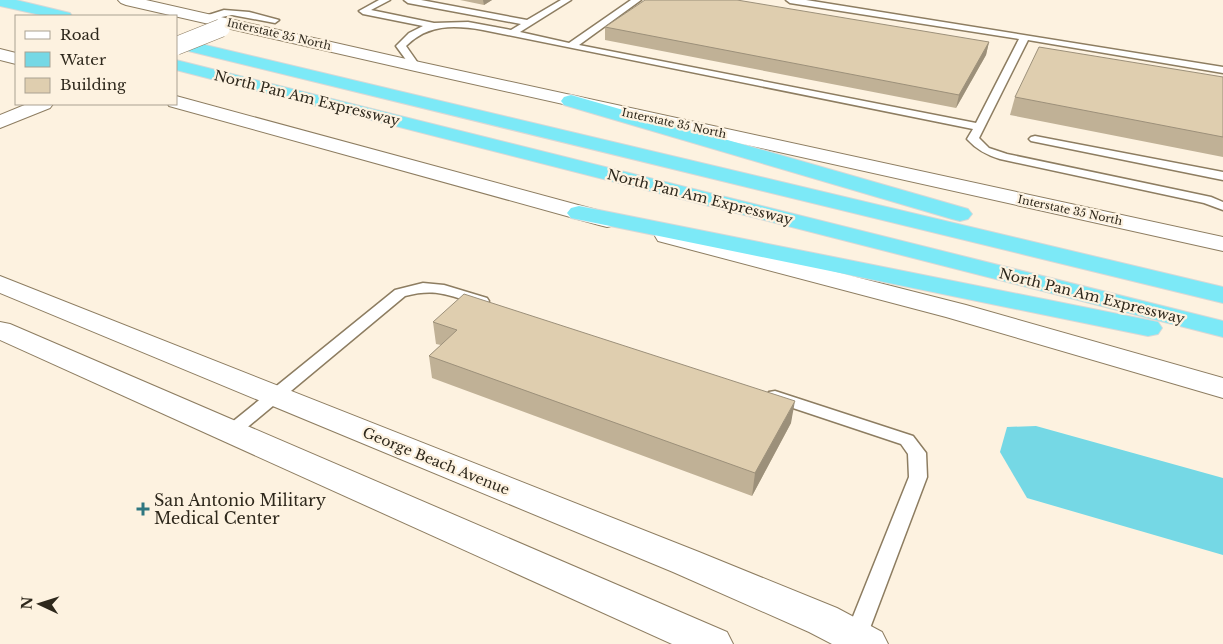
<svg xmlns="http://www.w3.org/2000/svg" width="1223" height="644" viewBox="0 0 1223 644" font-family="'Libre Baskerville',serif">
<style>
.water{fill:#75d8e5}
.lines{fill:none;stroke-linecap:round;stroke-linejoin:round}
.lane-casing{stroke:#8d7d61;stroke-width:3}
.secondary-casing{stroke:#8d7d61;stroke-width:2}
.highway-casing{stroke:#d9d8d6;stroke-width:2}
.lane{fill:#fff;fill-rule:evenodd}
.secondary{fill:#fff;fill-rule:evenodd}
.highway{fill:#7ce9f7;fill-rule:evenodd}
.secondary-bridge-casing{stroke:#8d7d61;stroke-width:19;stroke-linecap:butt}
.secondary-bridge{stroke:#fff;stroke-width:18}
.wall{fill:#c0b196}
.shaded-wall{fill:#9c907a}
.building{fill:#dfceaf;stroke:#9c907a}
.poi-dot{fill:#2f7780;stroke:#fdf2e0;stroke-width:2}
.labels{text-anchor:middle;dominant-baseline:central;stroke-width:4.5;stroke-linejoin:round;paint-order:stroke}
.far-street-label{font-size:11px;fill:#2e281c;stroke:#fdf2e0}
.street-label{font-size:14px;fill:#2e281c;stroke:#fdf2e0}
.near-poi-label{font-size:16px;fill:#2e281c;stroke:#fdf2e0;text-anchor:start}
</style>
<rect width="100%" height="100%" fill="#fdf2e0"/>
<path class="water" d="M1036 426 1223 478V555L1027 498 1000 452 1007 427Z"/>
<g class="lines">
<defs>
<g id="lane">
<path d="M379 0H390L371 10 434 23 468 22 511 30 521 24 408 3 404 0H421L527 20 561 0H571L520 32 569 43 631 0H641L579 45 976 123 1019 39 790 3 786 0H806L1223 67V73L1028 40 979 138 989 148 1007 154 1211 197 1223 202V210L1204 203 1000 159C987 155 977 150 967 139L973 129 483 30C454 25 428 24 406 46L420 66 418 68H412L396 46 409 33 423 26 363 14 359 11Z"/>
<path d="M224 10 249 12 279 20 275 23 232 15 206 20 202 17Z"/>
<path d="M1035 136 1223 172V180L1031 141 1029 139 1031 137Z"/>
<path d="M423 283 444 285 487 298 489 301 487 304 482 305C450 297 439 287 405 296L238 435 232 437 226 435 223 431 226 427 395 290Z"/>
<path d="M775 391 913 436 926 453 927 477 864 644H842L909 477 908 454 901 444 769 400 767 396 769 392Z"/>
</g>
<g id="secondary">
<path d="M118 0H146L415 61 1223 237V251L415 71 126 5 121 3Z"/>
<path d="M0 49 16 53V64L0 60Z"/>
<path d="M176 96 615 215 619 220 615 225 607 227 599 225 169 106 168 104H176Z"/>
<path d="M27 104H53L50 108 0 128V115Z"/>
<path d="M667 229 966 305 1223 378V398L946 317 658 241 655 236 658 231Z"/>
<path d="M0 276 699 552 837 608 882 632 888 644H832L809 632 673 572 0 293Z"/>
<path d="M0 322 10 324 727 632 733 644H672L0 340Z"/>
</g>
<g id="highway">
<path d="M0 0H16L70 13 72 16H45L0 6Z"/>
<path d="M176 38 1223 287V303L176 48Z"/>
<path d="M176 60 1223 321V337L176 70Z"/>
<path d="M571 95 968 209 972 214 968 219 960 221 952 219 564 105 561 101 564 97Z"/>
<path d="M579 206 1148 320 1158 322 1162 328 1158 334 1148 336 571 218 567 213 571 208Z"/>
</g>
</defs>
<use href="#lane" class="lane-casing"/>
<use href="#secondary" class="secondary-casing"/>
<use href="#highway" class="highway-casing"/>
<use href="#lane" class="lane"/>
<use href="#secondary" class="secondary"/>
<use href="#highway" class="highway"/>
<defs>
<path id="secondary-bridge" d="M176 46 221 28"/>
</defs>
<use href="#secondary-bridge" class="secondary-bridge-casing"/>
<use href="#secondary-bridge" class="secondary-bridge"/>
</g>
<g class="wall">
<path d="M460 0H492L484 5Z"/>
<path d="M605 27 989 42 986 55 956 108 605 40Z"/>
<path d="M1223 77V157L1010 115 1015 97Z"/>
<path d="M433 322 791 423 752 496 432 378 429 356 441 345 436 344Z"/>
</g>
<g class="shaded-wall">
<path d="M483 0H492L484 5Z"/>
<path d="M989 42 986 55 956 108 959 95Z"/>
<path d="M795 401 791 423 752 496 755 473Z"/>
</g>
<g class="building">
<path d="M645 0H737L989 42 959 95 605 27Z"/>
<path d="M1039 47 1223 77V137L1015 97Z"/>
<path d="M464 294 795 401 755 473 429 356 457 330 433 322Z"/>
</g>
<path class="poi-dot" d="M140.5 501.5h5v5h5v5h-5v5h-5v-5h-5v-5h5z"/>
<g class="labels">
<g class="far-street-label">
<text transform="translate(279 34) rotate(13)">Interstate 35 North</text>
<text transform="translate(674 123) rotate(12)">Interstate 35 North</text>
<text transform="translate(1070 210) rotate(12)">Interstate 35 North</text>
</g>
<g class="street-label">
<text transform="translate(307 98) rotate(14)">North Pan Am Expressway</text>
<text transform="translate(700 197) rotate(14)">North Pan Am Expressway</text>
<text transform="translate(1092 296) rotate(14)">North Pan Am Expressway</text>
<text transform="translate(436 461) rotate(22)">George Beach Avenue</text>
</g>
<g class="near-poi-label">
<text x="154" y="500">San Antonio Military<tspan x="154" dy="18">Medical Center</tspan></text>
</g>
</g>
<rect x="15" y="15" width="162" height="90" fill="#fdf2e0" stroke="#aaa192"/>
<rect x="25" y="31" width="25" height="8" fill="#ffffff" stroke="#aaa192"/>
<text x="60" y="40" font-size="15" fill="#2e281c">Road</text>
<rect x="25" y="52" width="25" height="15" fill="#75d8e5" stroke="#aaa192"/>
<text x="60" y="65" font-size="15" fill="#2e281c">Water</text>
<rect x="25" y="78" width="25" height="15" fill="#dfceaf" stroke="#aaa192"/>
<text x="60" y="90" font-size="15" fill="#2e281c">Building</text>
<g transform="translate(40 604) rotate(274)" stroke="#fdf2e0" stroke-width="4" paint-order="stroke">
<path d="M0-4L9 19L0 12L-9 19Z" fill="#2e281c"/>
<text y="-8" font-size="14" font-weight="bold" text-anchor="middle" fill="#2e281c">N</text>
</g>
</svg>
